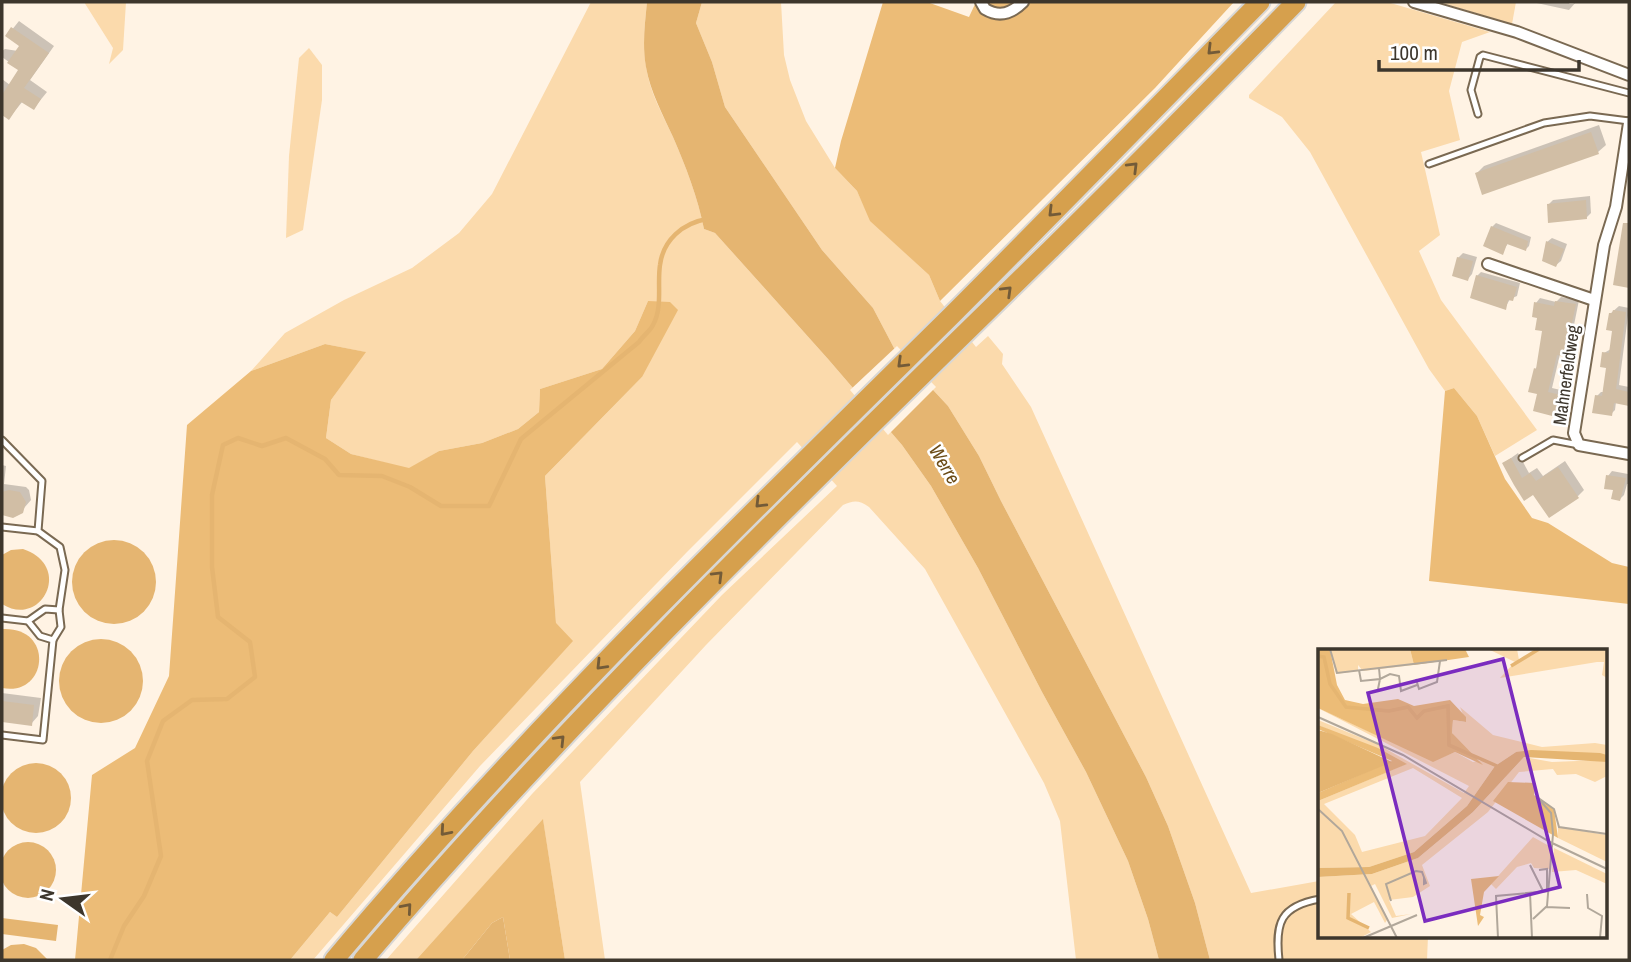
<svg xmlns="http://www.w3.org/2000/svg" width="1631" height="962" viewBox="0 0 1631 962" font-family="'Archivo Narrow',sans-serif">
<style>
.green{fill:#fbdaac}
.forest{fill:#ecbc77}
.water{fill:#e5b571}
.pier{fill:#fff3e4}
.shadow{fill:#0003}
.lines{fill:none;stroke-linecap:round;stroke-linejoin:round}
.stream{stroke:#e5b571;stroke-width:4.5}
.building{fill:#d1bea5}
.service-casing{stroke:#7a6952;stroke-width:9}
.minor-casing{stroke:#7a6952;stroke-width:14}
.motorway-casing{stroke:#d8d7d5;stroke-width:23}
.service{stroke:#fff;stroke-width:5}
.minor{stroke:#fff;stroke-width:10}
.motorway{stroke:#d6a04d;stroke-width:19}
.oneway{stroke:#735b38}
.labels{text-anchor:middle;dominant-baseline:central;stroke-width:5;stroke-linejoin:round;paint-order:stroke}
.street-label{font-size:18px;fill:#3d362c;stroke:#fff}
.water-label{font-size:19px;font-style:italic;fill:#6c4c17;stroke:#fff}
.inset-river{fill:none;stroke:#e5b571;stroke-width:3.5}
.inset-road{fill:none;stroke:#b1a79a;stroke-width:2}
.view{fill:#7b2cbf;fill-opacity:0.15;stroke:#7b2cbf;stroke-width:3.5}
.inset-edge{fill:none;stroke:#3d362c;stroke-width:3.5}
</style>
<rect width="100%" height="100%" fill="#fff3e4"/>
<g class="green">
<path d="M84 2H126L123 50 109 64 113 48Z"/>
<path d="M591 2H647C645 23 642 45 646 66 649 91 663 115 673 137 686 167 698 198 704 229L715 233 733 253 828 359 902 445 931 486 978 568 1042 692 1086 772 1128 861 1148 919 1159 960H1076L1060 821 1044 783 925 569 869 507C859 500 854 500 843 505L706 645 580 782 605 960H565L543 820 416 960H386L532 794 722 595 837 486 797 442 687 552 480 766 313 960H290L330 912 337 917 473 751 572 641 556 624 545 476 642 377 648 301 635 331 602 369 540 389 539 412 518 429 482 443 439 451 409 469 351 454 326 438 331 400 365 352 325 344 251 371 285 333 344 300 412 268 459 233 492 194Z"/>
<path d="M702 2H781L784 55 790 80 806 121 835 168 857 191 871 221 929 275 940 301 976 347 988 336 1003 354 1002 364 1031 407 1251 893 1319 881 1320 936H1428L1427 960H1210L1195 903 1168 826 1146 777 1001 501 979 456 948 406 894 348 873 308 822 250 725 107 712 62 696 23Z"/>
<path d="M1336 2H1387L1490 32 1462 42 1449 91 1460 140 1421 152 1440 235 1419 251 1441 300 1537 430 1495 456 1477 416 1454 388 1445 391 1429 369 1310 152 1282 117 1249 98V95Z"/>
<path d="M1439 2H1516L1512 24Z"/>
<path d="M309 48 322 65V100L303 230 286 238 289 156 299 58Z"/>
</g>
<g class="forest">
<path d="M883 2H927L969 17 976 2H1234L1155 88 940 301 929 275 870 221 857 191 835 168 841 141Z"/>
<path d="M648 301 670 302 678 310 642 377 545 476 556 623 573 641 473 751 337 917 330 912 290 960H75L92 775 135 748 169 676 187 425 251 371 325 344 366 352 331 400 326 438 351 454 409 468 439 451 482 443 518 429 539 412 540 389 602 369 635 331Z"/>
<path d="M1454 388 1477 416 1505 479 1532 518 1548 523 1612 563 1629 567V604L1429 581 1445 391Z"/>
<path d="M543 819 565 960H510L503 917 492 923 462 960H416Z"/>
</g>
<g class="water">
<path d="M647 2H702L696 23 712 62 725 107 822 250 873 308 894 348 948 406 979 456 1001 501 1146 777 1168 826 1195 903 1210 960H1159L1148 919 1128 861 1086 772 1042 692 978 568 931 486 902 445 828 359 733 253 715 233 704 229C698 198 686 167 673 137 663 115 650 91 646 67 642 45 645 23 647 2Z"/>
<circle cx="114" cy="582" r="42"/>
<path d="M23 549C74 566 41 629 2 604V555L11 550Z"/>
<path d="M2 629C55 626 48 697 2 688Z"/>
<circle cx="101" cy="681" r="42"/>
<circle cx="36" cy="798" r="35"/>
<circle cx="28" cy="870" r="28"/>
<path d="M503 917 510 960H462L492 923Z"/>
<path d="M2 918 58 925 56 941 2 934Z"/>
<path d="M24 944 36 948 48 960H2V950L11 945Z"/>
</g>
<path class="pier" d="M897 346 936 387 888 435 850 390Z"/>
<g class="shadow">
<path d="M1532 2H1570L1569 4H1573L1576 2 1569 10Z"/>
<path d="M19 21 54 46 30 80 47 92 34 108 23 101 9 118 2 113V79L10 85 20 70 2 57V51L5 49 18 51 21 46 7 36Z"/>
<path d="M1599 125 1606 145 1598 152 1477 173 1484 166Z"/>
<path d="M1590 196 1591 213 1586 218 1549 204 1553 200Z"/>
<path d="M1496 223 1531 237 1529 246 1526 249 1509 242 1502 252 1492 227Z"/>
<path d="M1552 238 1567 244 1561 261 1556 265 1547 242Z"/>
<path d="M1463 253 1477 257 1472 274 1468 279 1458 258Z"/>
<path d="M1481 272 1520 283 1517 296 1510 299 1505 308 1477 276Z"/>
<path d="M1561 297 1579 300 1569 350 1565 355 1560 354 1552 388 1565 391 1560 410 1555 415 1539 393 1535 369 1538 366 1544 330 1536 303 1540 298 1556 302Z"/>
<path d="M1619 306 1629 308 1619 385 1629 387V404L1616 402 1615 410 1611 414 1597 396 1601 392H1604L1608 367 1604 353 1611 349 1614 329 1610 314Z"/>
<path d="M1518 453 1529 473 1537 468 1543 476 1565 461 1584 490 1578 496 1534 493 1504 463Z"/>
<path d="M2 465 6 466 4 484 26 487 29 490 31 500 18 515 8 516 2 512Z"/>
<path d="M1629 467V484H1627L1624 495 1620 499 1608 476 1612 471 1628 474Z"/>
<path d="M2 693 41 698 38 716 31 724 2 720Z"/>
</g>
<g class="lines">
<path class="stream" d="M110 960 124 926 144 896 161 856 147 761 163 721 192 700 227 699 255 677 250 642 218 617 212 567V495L223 445 238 438 262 446 286 438 325 459 339 475 382 476 410 487 441 506H489L521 439 639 342C643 336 650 331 653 325 663 307 657 284 660 265 663 240 683 223 707 219"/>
</g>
<g class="building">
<path d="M11 27 49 53 24 88 41 99 34 110 21 102 9 120 2 115V95L18 70 7 63 19 46 5 36Z"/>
<path d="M1591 132 1599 154 1482 195 1475 173Z"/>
<path d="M1586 200 1587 219 1548 223 1547 204Z"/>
<path d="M1623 223H1629V288L1613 285Z"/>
<path d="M1491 226 1528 241 1526 251 1507 244 1503 255 1483 246Z"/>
<path d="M1546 241 1564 249 1556 267 1542 261Z"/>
<path d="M1457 257 1473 261 1468 281 1452 276Z"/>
<path d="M1476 275 1517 287 1513 301 1508 300 1506 310 1470 298Z"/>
<path d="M1555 301 1576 304 1565 356 1557 355 1548 392 1561 395 1556 417 1533 411 1537 394 1528 392 1534 368 1536 369 1542 331 1535 330 1537 318 1532 317 1534 302 1554 306Z"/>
<path d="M1613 310 1626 312 1616 389 1629 392V406L1614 403 1612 416 1592 413 1595 395 1602 396 1606 368 1600 367 1602 352 1609 353 1612 331 1606 330 1609 313H1612Z"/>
<path d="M1511 458 1522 478 1530 473 1536 481 1558 467 1579 498 1549 518 1533 495 1524 501 1514 485 1502 463Z"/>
<path d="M1606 475 1626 478 1620 501 1611 499 1613 490 1604 489Z"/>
<path d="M9 490 20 492 26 502 23 513 13 518 2 515V492Z"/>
<path d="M2 701 34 705 32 726 2 722Z"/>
</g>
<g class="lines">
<defs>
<g id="service">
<path d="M1478 114 1471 90 1480 57 1483 55 1629 93"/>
<path d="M1429 164 1544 123 1590 116 1629 121"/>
<path d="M2 440 42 481 38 531 60 547 65 570 59 610 45 609 28 621 2 618"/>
<path d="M1522 458 1553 440 1579 445"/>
<path d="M2 527 38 531"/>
<path d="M53 640 61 627 59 610"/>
<path d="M2 735 43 740 53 640 40 636 28 621"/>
<path d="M1279 960C1275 923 1280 906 1320 899"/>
</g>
<g id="minor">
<path d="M981 2 985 9C1000 18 1012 13 1023 2"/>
<path d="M1414 2 1517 32 1629 75"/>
<path d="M1629 123 1616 207 1604 245 1574 433 1579 445 1629 454"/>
<path d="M1488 264 1594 300"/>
</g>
<g id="motorway">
<path d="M334 960C527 731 738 526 950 317 1054 213 1157 107 1260 2"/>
<path d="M363 960C577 709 814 481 1050 250 1133 168 1215 85 1296 2"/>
</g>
</defs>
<use href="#service" class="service-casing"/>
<use href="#minor" class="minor-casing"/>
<use href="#motorway" class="motorway-casing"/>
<use href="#service" class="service"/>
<use href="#minor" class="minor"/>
<use href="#motorway" class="motorway"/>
</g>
<defs><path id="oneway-chevron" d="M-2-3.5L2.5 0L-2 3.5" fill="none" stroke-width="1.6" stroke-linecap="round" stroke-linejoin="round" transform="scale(1.75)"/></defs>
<g class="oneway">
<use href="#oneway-chevron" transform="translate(1212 50) rotate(135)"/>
<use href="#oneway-chevron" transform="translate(1133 167) rotate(-45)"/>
<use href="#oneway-chevron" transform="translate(1053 212) rotate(135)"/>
<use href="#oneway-chevron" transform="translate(1007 291) rotate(-44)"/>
<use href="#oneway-chevron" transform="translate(902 363) rotate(136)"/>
<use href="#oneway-chevron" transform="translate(760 503) rotate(135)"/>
<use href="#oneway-chevron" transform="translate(718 576) rotate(-45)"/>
<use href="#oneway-chevron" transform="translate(601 665) rotate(134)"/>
<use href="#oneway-chevron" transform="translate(560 740) rotate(-46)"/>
<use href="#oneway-chevron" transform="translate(445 831) rotate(131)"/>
<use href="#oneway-chevron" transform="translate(407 908) rotate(-49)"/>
</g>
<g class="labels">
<g class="street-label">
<text transform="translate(1566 375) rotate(-82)">Mahnerfeldweg</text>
</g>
<g class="water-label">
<text transform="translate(945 464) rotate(59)">Werre</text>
</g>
</g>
<g transform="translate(1318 649)">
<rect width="289" height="289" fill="#fff3e4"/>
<path d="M12 0H92L96 16 45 22 40 16V22L18 25ZM170 0H199L201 11 220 0H289V29L284 26 286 13H279L182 29 197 13ZM142 58 175 86 224 98 277 94 289 96V106L198 103 177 117 149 157 96 203 51 218 0 219V152L88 115 0 76V71L61 96 146 144 151 137 0 59 115 112 137 103 155 113 165 111 143 98 134 84 135 71 148 73ZM95 119 144 149 107 187 44 203 37 186 6 155ZM206 108 234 113 284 111 289 113V127L277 133 258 125 239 126 235 120 201 123 170 163 104 216 112 237 95 248 71 251 78 267 93 265 74 269 57 235 53 237 69 271 67 274 56 253 33 265 53 283 42 289 0 288V228L54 225 100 209 155 163ZM240 178 289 186V213L240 189ZM215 188 233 198 232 220 216 219 213 214 199 218 178 240 173 235ZM236 199 289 225V235L258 221 234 223Z" fill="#fbdaac" fill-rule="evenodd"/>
<path d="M0 0H12L19 36 27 51 45 55 80 50 96 57 132 51 148 68V73L135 71 134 84 165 116 137 103 115 113 0 59ZM92 0H147L151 8 96 16ZM0 76 60 99 89 115 0 152V144L74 112 0 80ZM190 133 218 134 216 146 236 160 240 189 175 152ZM181 227 166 243 162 266 166 268 160 277 153 230Z" fill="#ecbc77"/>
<path d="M0 81 14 85 74 113 0 144ZM213 101 282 104 289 106V113L206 108 155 163 100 209 54 225 0 228V219L51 218 96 203 149 157 177 117 198 103Z" fill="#e5b571"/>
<path class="inset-river" d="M0 7 6 8 12 35 28 58 71 62 90 58 99 69 106 62 130 57 131 96 179 117M193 17 221 0M31 244 30 269 51 279"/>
<path class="inset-road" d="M12 0 19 24 129 11M41 21 43 32 62 30 61 19M98 30 101 40 119 33 122 12M60 40 62 30 72 25 81 27 83 42 99 36M0 68 85 106 232 193 289 220M219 148 236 160 241 178 289 185M0 160 24 182 79 289M212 216 225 242M221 221 229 220V242M212 244 214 289M269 245 270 259 284 267 282 289M73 252 68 235 98 222 104 223 107 231 108 234 106 235V228M228 258 252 259M215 270 229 257 235 185 233 164 219 148M45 289 99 266M180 289 178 247 231 242"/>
<path class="view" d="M185 10 242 238 107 272 50 44Z"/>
<rect width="289" height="289" class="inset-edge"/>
</g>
<rect width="1631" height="962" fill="none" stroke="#3d362c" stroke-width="7"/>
<g transform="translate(63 899) rotate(284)" stroke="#ffffff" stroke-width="5" paint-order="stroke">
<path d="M0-5L12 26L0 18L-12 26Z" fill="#3d362c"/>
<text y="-10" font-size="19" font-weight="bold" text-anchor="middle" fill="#3d362c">N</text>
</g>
<path d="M1379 60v10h200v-10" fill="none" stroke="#3d362c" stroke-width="3.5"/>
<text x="1390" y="60" font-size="21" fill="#3d362c" stroke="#ffffff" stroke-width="5" paint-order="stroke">100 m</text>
</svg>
